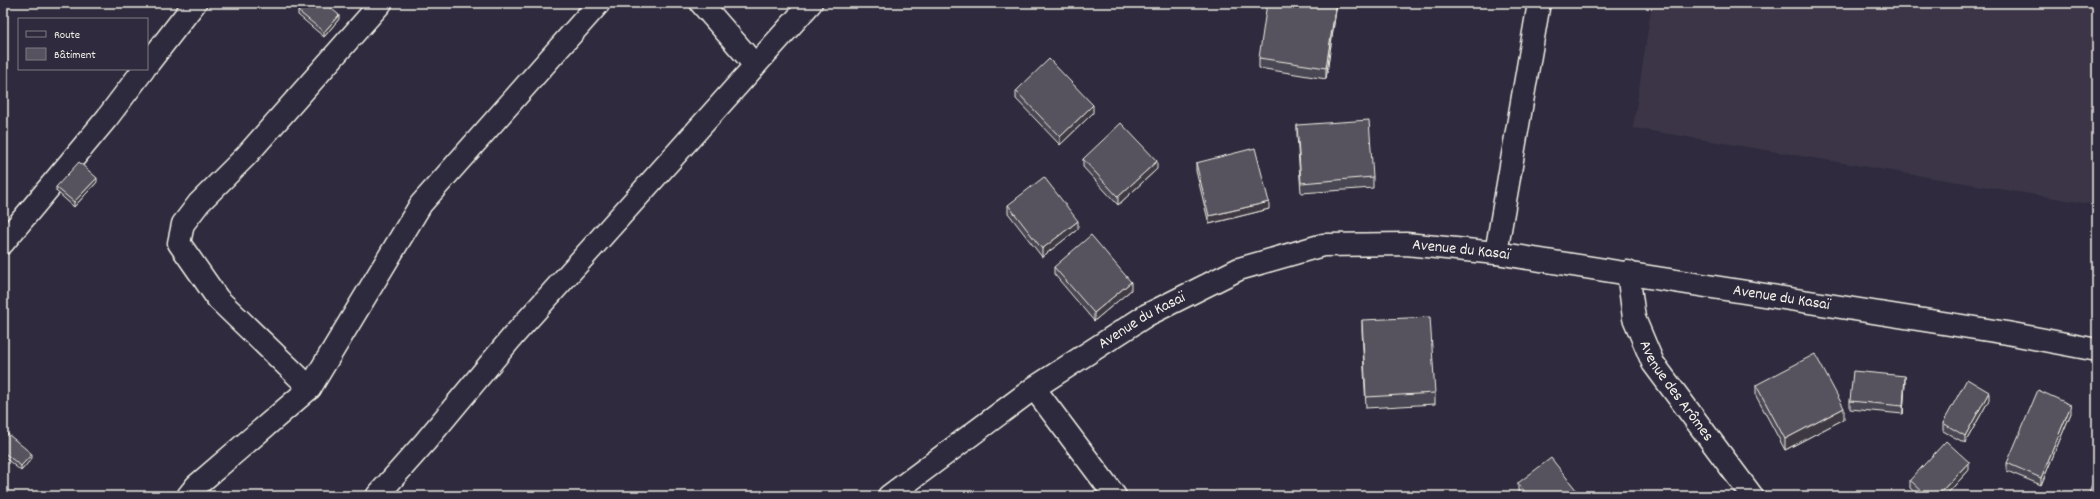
<svg xmlns="http://www.w3.org/2000/svg" width="2100" height="499" viewBox="0 0 2100 499" font-family="Dekko,sans-serif">
<style>
.built{fill:#3b3647}
.lines{fill:none;stroke-linecap:round;stroke-linejoin:round}
.minor-casing{stroke:#f4f1e8;stroke-width:25}
.minor{stroke:#2f2a3d;stroke-width:22}
.wall{fill:#4a4752;stroke:#f4f1e8}
.shaded-wall{fill:#3c3942;stroke:#f4f1e8}
.building{fill:#56525f;stroke:#f4f1e8}
.labels{text-anchor:middle;dominant-baseline:central;stroke-width:3;stroke-linejoin:round;paint-order:stroke}
.street-label{font-size:16px;fill:#f4f1e8;stroke:#2f2a3d}
</style>
<rect width="100%" height="100%" fill="#2f2a3d"/>
<filter id="ink" filterUnits="userSpaceOnUse"><feTurbulence type="fractalNoise" baseFrequency=".025" numOctaves="2"/><feDisplacementMap in="SourceGraphic" scale="8" xChannelSelector="R" yChannelSelector="G"/><feConvolveMatrix kernelMatrix="1 2 1 2 8 2 1 2 1" color-interpolation-filters="sRGB"/></filter>
<g filter="url(#ink)">
<path class="built" d="M1652 3H2097V205L1633 128Z"/>
<g class="lines">
<defs>
<g id="minor">
<path d="M701 3 754 64"/>
<path d="M147 65 195 3"/>
<path d="M3 243 107 118 144 69"/>
<path d="M1496 253 1539 3"/>
<path id="s1" d="M1628 272 1634 318 1653 363 1752 496"/>
<path d="M310 388 218 299 179 243 183 224 199 203 246 156 381 3"/>
<path d="M1034 388 1115 496"/>
<path d="M188 496 196 486 310 388 421 204 599 3"/>
<path d="M377 496 425 442 514 335 811 3"/>
<path id="s2" d="M889 496 1034 388 1147 315 1239 269 1323 245 1406 244 1496 253 2007 333 2097 350"/>
</g>
</defs>
<use href="#minor" class="minor-casing"/>
<use href="#minor" class="minor"/>
</g>
<g class="wall">
<path d="M1337 3 1326 79 1259 68V58Z"/>
<path d="M298 11 339 19 324 37 298 15Z"/>
<path d="M1016 91 1093 113 1060 145 1016 99Z"/>
<path d="M1297 125 1373 177V188L1301 193 1297 135Z"/>
<path d="M1083 159 1157 169 1118 205 1083 167Z"/>
<path d="M1196 163 1269 209 1209 224 1196 171Z"/>
<path d="M97 182 74 207 56 191V187Z"/>
<path d="M1008 205 1078 229 1042 257 1008 213Z"/>
<path d="M1054 267 1131 290 1094 321 1054 274Z"/>
<path d="M1362 320 1435 393V404L1366 408 1362 331Z"/>
<path d="M1905 383 1903 414 1850 409V401Z"/>
<path d="M1756 385 1844 419 1785 450 1756 396Z"/>
<path d="M1989 400 1965 443 1943 431V423Z"/>
<path d="M2071 413 2041 485 2007 471V463Z"/>
<path d="M3 430 32 458 21 471 3 456Z"/>
<path d="M1969 470 1945 496H1919L1910 488V480Z"/>
<path d="M1518 483 1581 496H1522L1518 491Z"/>
</g>
<g class="shaded-wall">
<path d="M1336 3H1337L1326 79V68Z"/>
<path d="M339 15V19L324 37V32Z"/>
<path d="M1093 105V113L1060 145V137Z"/>
<path d="M1157 161V169L1118 205V197Z"/>
<path d="M97 178V182L74 207V202Z"/>
<path d="M1269 202V209L1209 224V216Z"/>
<path d="M1078 221V229L1042 257V249Z"/>
<path d="M1131 282V290L1094 321V313Z"/>
<path d="M1905 376V383L1903 414V406Z"/>
<path d="M1989 392V400L1965 443V436Z"/>
<path d="M2071 405V413L2041 485V478Z"/>
<path d="M1844 408V419L1785 450V439Z"/>
<path d="M32 454V458L21 471V466Z"/>
<path d="M1969 462V470L1945 496H1937Z"/>
</g>
<g class="building">
<path d="M305 3H325L339 15 324 32 298 11Z"/>
<path d="M1267 3H1336L1326 68 1259 58Z"/>
<path d="M1049 59 1093 105 1060 137 1016 91Z"/>
<path d="M1369 120 1373 177 1301 183 1297 125Z"/>
<path d="M1121 123 1157 161 1118 197 1083 159Z"/>
<path d="M1255 148 1269 202 1209 216 1196 163Z"/>
<path d="M79 162 97 178 74 202 56 187Z"/>
<path d="M1044 177 1078 221 1042 249 1008 205Z"/>
<path d="M1091 235 1131 282 1094 313 1054 267Z"/>
<path d="M1430 317 1435 393 1366 397 1362 320Z"/>
<path d="M1815 354 1844 408 1785 439 1756 385Z"/>
<path d="M1853 371 1905 376 1903 406 1850 401Z"/>
<path d="M1967 379 1989 392 1965 436 1943 423Z"/>
<path d="M2038 390 2071 405 2041 478 2007 463Z"/>
<path d="M3 430 32 454 21 466 3 452Z"/>
<path d="M1946 441 1969 462 1937 496H1927L1910 480Z"/>
<path d="M1551 458 1581 496H1528L1518 483Z"/>
<path d="M2094 478 2097 479V496H2088Z"/>
</g>
</g>
<g class="labels">
<g class="street-label">
<text stroke="none"><textPath href="#s2" startOffset="644">Avenue du Kasaï</textPath></text>
<text stroke="none"><textPath href="#s2" startOffset="968">Avenue du Kasaï</textPath></text>
<text stroke="none"><textPath href="#s2" startOffset="308">Avenue du Kasaï</textPath></text>
<text stroke="none"><textPath href="#s1" startOffset="131">Avenue des Arômes</textPath></text>
</g>
</g>
<rect width="2100" height="499" fill="none" stroke="#2f2a3d" stroke-width="16"/>
<rect x="8" y="8" width="2084" height="483" fill="none" stroke="#f4f1e8" stroke-width="1.5" filter="url(#ink)"/>
<rect x="18" y="18" width="130" height="52" fill="#2f2a3d" stroke="#7e7a81"/>
<rect x="26" y="31" width="20" height="6" fill="#2f2a3d" stroke="#7e7a81"/>
<text x="54" y="38" font-size="12" fill="#f4f1e8">Route</text>
<rect x="26" y="48" width="20" height="12" fill="#56525f" stroke="#7e7a81"/>
<text x="54" y="58" font-size="12" fill="#f4f1e8">Bâtiment</text>
</svg>
